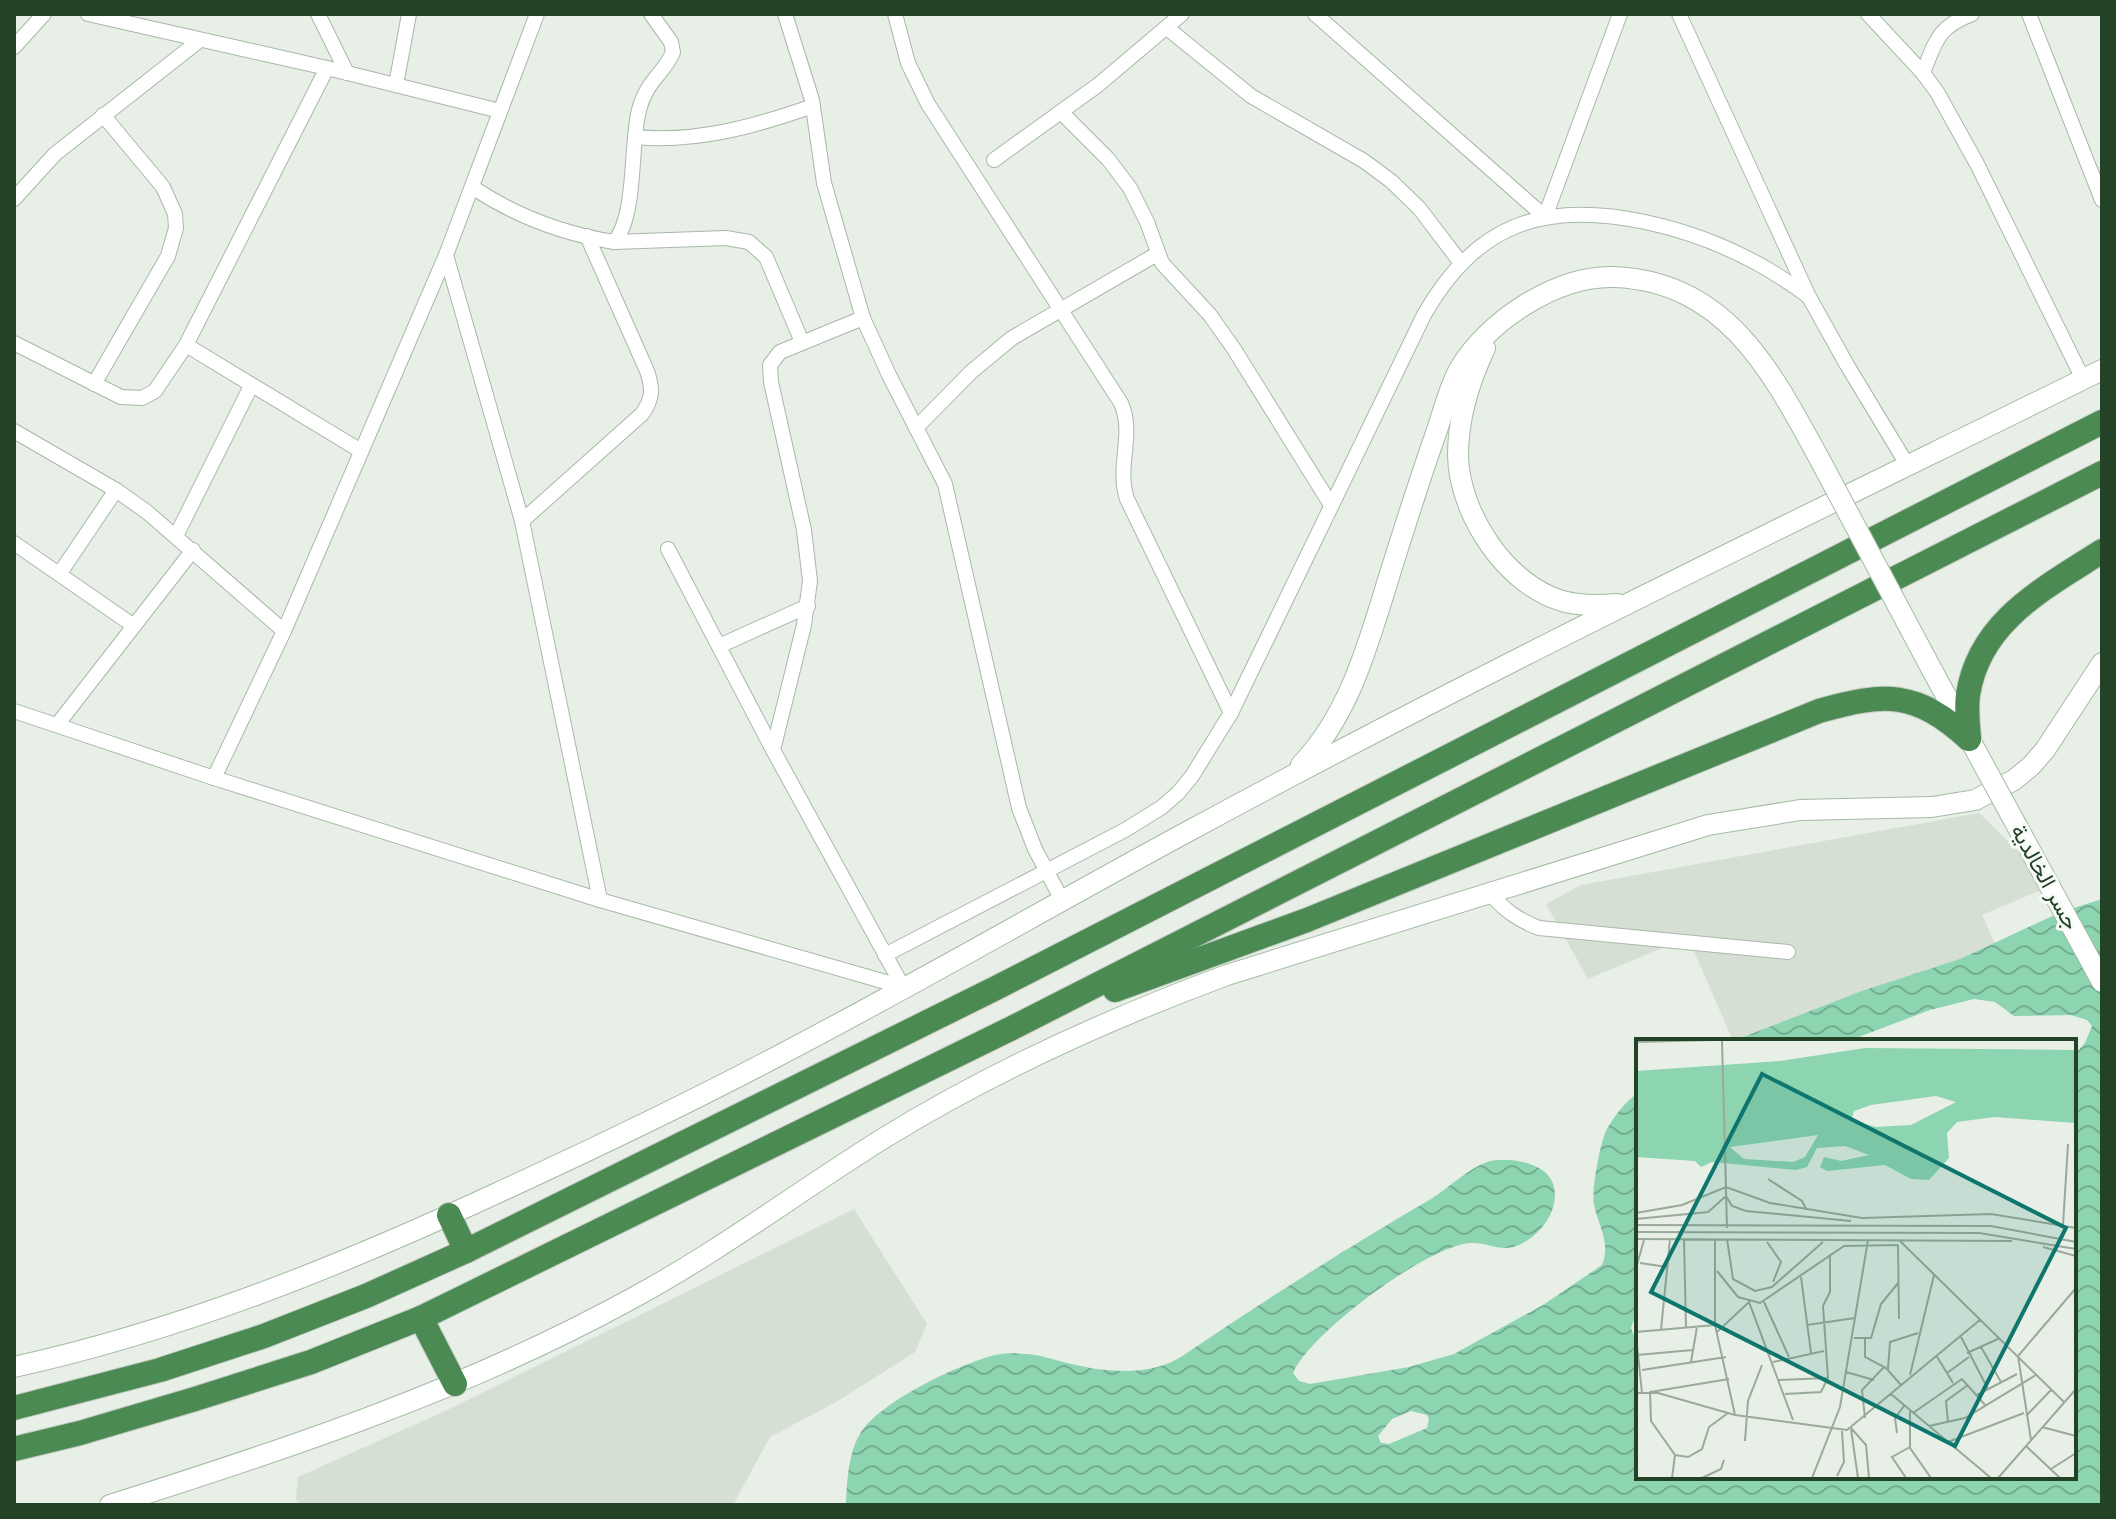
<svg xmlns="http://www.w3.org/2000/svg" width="2116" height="1519" viewBox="0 0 2116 1519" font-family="Arial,Vazirmatn,sans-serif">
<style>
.built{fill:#d5dfd4}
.water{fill:url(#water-waves);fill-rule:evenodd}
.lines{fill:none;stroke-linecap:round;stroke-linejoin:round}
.minor-casing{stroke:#a9b8a9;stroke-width:16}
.secondary-casing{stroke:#a4bba4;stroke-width:22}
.trunk-casing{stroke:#c2cac2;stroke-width:26}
.minor{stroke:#fff;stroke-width:14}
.secondary{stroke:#fff;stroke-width:20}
.trunk{stroke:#4c8a54;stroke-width:24}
.secondary-bridge-casing{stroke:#a4bba4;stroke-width:22;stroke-linecap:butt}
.secondary-bridge{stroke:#fff;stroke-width:20}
.labels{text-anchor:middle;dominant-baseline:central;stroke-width:6;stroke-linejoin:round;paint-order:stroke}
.street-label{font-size:22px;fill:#244226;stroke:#f7fbf7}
.inset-road{fill:none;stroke:#9a9;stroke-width:2}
.view{fill:#0f766e;fill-opacity:0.15;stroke:#0f766e;stroke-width:4}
.inset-edge{fill:none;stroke:#244226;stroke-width:4}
</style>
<defs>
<pattern id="water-waves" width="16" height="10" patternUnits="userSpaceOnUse" patternTransform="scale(2)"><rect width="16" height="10" fill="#8dd4b1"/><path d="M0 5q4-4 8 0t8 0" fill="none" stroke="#73ae90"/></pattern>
</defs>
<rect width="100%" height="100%" fill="#e7efe6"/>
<g class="built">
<path d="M1979 813 2053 885 1982 915 2001 957 1834 1041H1733L1688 937 1588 979 1546 904 1581 885Z"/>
<path d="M854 1209 927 1324 915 1352 836 1402 770 1437 733 1505H300L296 1499 298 1477 443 1412Z"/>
</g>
<path class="water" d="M2102 899V1505H846C847 1482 848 1454 860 1434 879 1402 959 1364 995 1355 1004 1353 1016 1353 1025 1354 1039 1354 1053 1360 1067 1363 1104 1372 1150 1378 1184 1355 1265 1300 1347 1248 1431 1199 1449 1188 1467 1169 1487 1162 1507 1156 1549 1162 1554 1187 1559 1212 1540 1235 1519 1245 1501 1253 1488 1242 1471 1243 1428 1245 1309 1334 1293 1373L1299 1381 1310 1384 1409 1367 1454 1354 1543 1305 1602 1265C1611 1243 1599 1227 1594 1205 1591 1191 1600 1144 1606 1131 1613 1117 1626 1101 1638 1093V1308L1631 1328 1634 1336 1638 1338V1477H2074V1055L2085 1043 2092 1026 2087 1020 2071 1015 2014 1016 1995 1002 1974 999 1930 1010 1848 1041H1733L1859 992 1960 959 2061 912ZM1411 1411 1427 1415 1429 1419 1427 1428 1389 1444 1381 1443 1378 1436 1392 1419Z"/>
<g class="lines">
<defs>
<g id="minor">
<path d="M88 14 327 68 500 111"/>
<path d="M318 14 347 73"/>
<path d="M785 14 812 100 824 183 863 318 889 375 945 484 1019 808 1035 849 1062 900"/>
<path d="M895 14 908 63 928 104 1121 403C1135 435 1116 465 1127 499L1231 713"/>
<path d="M1315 14 1545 217 1620 14"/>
<path d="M1679 14 1809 297 1847 365 1908 466"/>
<path d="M1868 14 1923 73 1937 92 1977 164 2083 379"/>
<path d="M2029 14 2102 200"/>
<path d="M1167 28 1251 96 1364 161 1391 181 1419 208 1461 263"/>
<path d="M14 47 44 14"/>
<path d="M1923 73C1936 40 1938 27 1972 14"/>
<path d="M396 85 409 14"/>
<path d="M1061 112 1108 159 1130 188 1147 222 1162 263 1210 315 1234 349 1331 505"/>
<path d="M635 137C697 143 756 126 813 106"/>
<path d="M994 160 1098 85 1182 14"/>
<path d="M472 187C514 215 564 234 614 242L726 238 749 242 766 257 802 342"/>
<path d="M14 199 55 154 200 40"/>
<path d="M614 242C637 216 630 145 639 110 646 81 664 74 673 52L671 42 651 14"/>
<path d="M446 255 522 521 600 900"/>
<path d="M14 343 121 397 142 398 155 391 186 345 327 68"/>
<path d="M186 345 361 451"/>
<path d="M94 384 168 256 176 228 175 214 163 187 103 115"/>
<path d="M916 428 971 372 1012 338 1157 254"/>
<path d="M14 431 116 490 147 512 284 631"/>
<path d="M522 521 642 414C653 399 653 388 647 371L587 236"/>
<path d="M176 536 251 386"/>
<path d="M14 543 134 626"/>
<path d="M668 549 773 750 903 987"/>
<path d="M60 573 116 490"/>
<path d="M719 646 808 606"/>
<path d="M14 711 214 778 600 900 903 987"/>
<path d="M57 725 193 550"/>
<path d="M773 750 804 625 810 581 804 530 771 382 770 365 780 352 863 318"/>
<path d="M214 778 284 631 446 255 537 14"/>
<path d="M1490 893C1504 910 1518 920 1539 928L1788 952"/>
<path d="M885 955 1125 830 1162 807 1178 793 1192 776 1231 713 1424 315C1476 223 1544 201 1645 222 1706 235 1759 259 1809 297"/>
</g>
<g id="secondary">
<path d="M1485 348C1470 380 1458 419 1458 455 1459 513 1505 584 1562 601 1581 606 1597 606 1617 604"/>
<path d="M1932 670 1988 773"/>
<path d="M1301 765C1349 715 1368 645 1388 580 1403 532 1418 484 1435 436 1443 414 1448 389 1460 368 1489 320 1557 275 1615 277 1727 282 1772 372 1820 460"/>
<path d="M14 1367C182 1330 340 1266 495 1194 591 1150 685 1105 778 1056 916 984 1050 906 1187 832 1487 669 1796 521 2102 370"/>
<path d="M110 1505C288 1449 467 1389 631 1299 720 1251 799 1191 884 1138 993 1071 1108 1019 1227 975L1708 825 1800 810 1932 807 1975 800 2014 780 2031 766 2045 750 2102 663"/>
</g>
<g id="trunk">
<path d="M1969 739C1968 725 1966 709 1968 695 1979 621 2045 588 2102 551"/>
<path d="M1115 990 1307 920 1819 711C1886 692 1916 691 1969 739"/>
<path d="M449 1215 466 1251"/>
<path d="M421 1318 455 1384"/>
<path d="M14 1408 160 1370 264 1336 366 1296 466 1251 996 988 2102 422"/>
<path d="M14 1449 80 1433 195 1399 311 1362 421 1318 1014 1027 2102 473"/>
</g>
</defs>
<use href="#minor" class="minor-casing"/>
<use href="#secondary" class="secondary-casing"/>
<use href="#trunk" class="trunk-casing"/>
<use href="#minor" class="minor"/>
<use href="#secondary" class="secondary"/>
<use href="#trunk" class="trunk"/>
<defs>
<g id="secondary-bridge">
<path d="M1820 460 1932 670"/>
<path d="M1988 773 2102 982"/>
</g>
</defs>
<use href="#secondary-bridge" class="secondary-bridge-casing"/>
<use href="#secondary-bridge" class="secondary-bridge"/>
</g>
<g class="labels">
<g class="street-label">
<text transform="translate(2045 877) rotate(61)">جسر الخالدية</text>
</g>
</g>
<g transform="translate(1636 1039)">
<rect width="440" height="440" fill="#e7efe6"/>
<path d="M229 9 440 11V84L358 78 321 83 311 94 313 119 293 141 275 140 249 126 191 132 184 128 188 118 205 122 233 116 209 107 181 109 171 128 160 131 76 123 65 128 59 122 0 118V32L144 22ZM300 57 320 63 275 86 240 88 215 81 218 72 235 66ZM182 96 169 118 157 123 108 120 94 108Z" fill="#8dd4b1" fill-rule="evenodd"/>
<path class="inset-road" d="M86 1 91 189M0 3 77 1M132 140 166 162 170 170M0 174 46 166 90 148 134 164 226 179 355 175 440 189M0 180 72 173 90 157 96 167 110 172 215 182M0 186 355 187 440 203M427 186 432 105M0 193 343 194 440 210M0 200 376 202M91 200 97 240 119 252 136 248 187 203M48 201 50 289M79 201V286L99 376M263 201 428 363M131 203 145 223 137 243M262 206 263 280M407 208 440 217M4 224 31 228M0 229 8 201M81 232 102 258 124 264 208 207 262 206M165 238 175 314M128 263 153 318M171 286 219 279M25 291 34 200M0 293 79 286M81 293 113 263 157 381M0 296 6 354M324 296 352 350M218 299H235L245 265 263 243M229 300V318L250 329 265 346M345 308 365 343M331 314 364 299M1 316 57 311M300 316 317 344M55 323 61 288M137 323 188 312M252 330 254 303 282 294M6 331 90 318M210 333 238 341M311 334 333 318M274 336 298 236M143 341 192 339M0 354H22L99 376 211 391 345 280M149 355 185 353 192 339 187 267 194 253V215M255 355 355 439M341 356 381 335M274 372V409L295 439M277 374 326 340 350 367M390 377 415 351M229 379 226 351 248 328M312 383 310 362 332 346M293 387 329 379 400 336M406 388 440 397M215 389 230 406 233 439M215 390 222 439M261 394 259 379 268 367M395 401 382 317 440 249M109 402 112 362 126 326M312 403 388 374M390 407 424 439M39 416 52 418 66 410 73 388 92 374M415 430 440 414M201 437 208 423 206 392M36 439 39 416 15 382 14 353 93 340M66 439 85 430 88 421M176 439 204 368 232 201M270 439 256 418 274 408M362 439 440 350"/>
<path class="view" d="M126 35 430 189 319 407 15 253Z"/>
<rect width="440" height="440" class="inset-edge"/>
</g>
<rect width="2116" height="1519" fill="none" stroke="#244226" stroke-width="32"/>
</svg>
